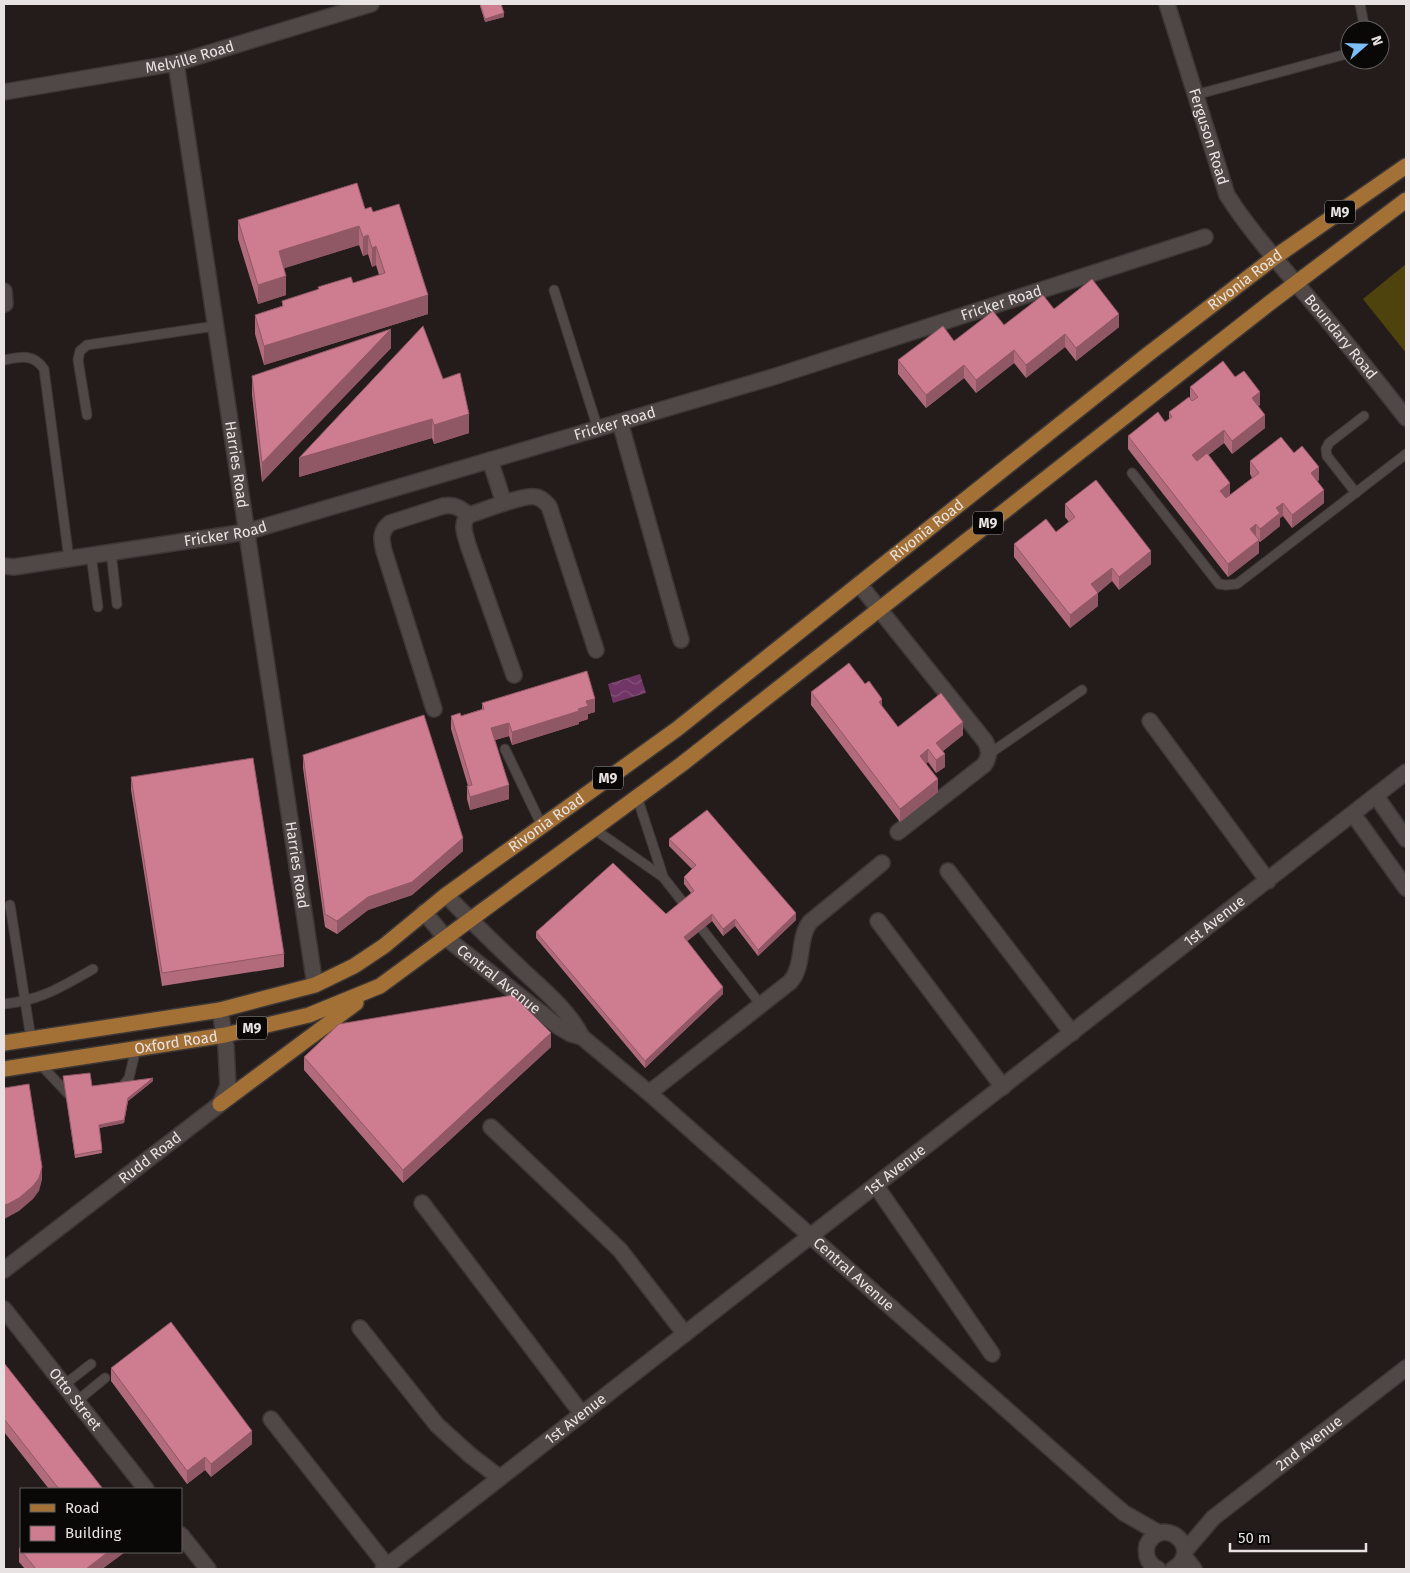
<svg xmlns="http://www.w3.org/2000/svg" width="1410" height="1573" viewBox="0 0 1410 1573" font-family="'Fira Sans',sans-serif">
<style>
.pitch{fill:#4f430d}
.water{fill:url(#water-waves)}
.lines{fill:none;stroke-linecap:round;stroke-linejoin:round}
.lane-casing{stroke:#3c3736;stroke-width:11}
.street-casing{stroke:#3c3736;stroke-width:18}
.primary-casing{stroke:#3c3736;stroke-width:18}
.lane{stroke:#504846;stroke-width:9}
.street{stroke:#504846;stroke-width:15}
.primary{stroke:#a37036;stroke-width:15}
.wall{fill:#b16b7b}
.shaded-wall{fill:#905764}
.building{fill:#ce7c8f;stroke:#905764}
.labels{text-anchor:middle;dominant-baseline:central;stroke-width:5;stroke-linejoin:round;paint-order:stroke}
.shield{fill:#0a0807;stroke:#a5a1a0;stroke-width:1}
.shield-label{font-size:14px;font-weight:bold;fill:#e8e3e2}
.street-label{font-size:15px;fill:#e8e3e2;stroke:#0a0807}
</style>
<defs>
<pattern id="water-waves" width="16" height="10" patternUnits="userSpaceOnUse" patternTransform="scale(1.25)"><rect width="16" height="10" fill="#713665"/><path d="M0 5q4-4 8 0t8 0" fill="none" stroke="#85537b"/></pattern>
</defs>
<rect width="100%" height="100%" fill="#231c1b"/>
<path class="pitch" d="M1406 264V353L1363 299Z"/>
<path class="water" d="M640 674 646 693 613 703 608 684Z"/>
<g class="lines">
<defs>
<g id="lane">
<path d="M1360 4 1365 30"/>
<path d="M1195 95 1350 53"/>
<path d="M554 290 598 429"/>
<path d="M4 360C20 357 33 353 44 369L69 559"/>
<path d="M87 415 78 360 80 351 87 345 215 326"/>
<path d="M1132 473 1219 584 1226 585 1237 584 1406 454"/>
<path d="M1356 493 1327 456 1326 449 1329 443 1364 416"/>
<path d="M111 552 117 604"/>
<path d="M91 555 98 607"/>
<path d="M505 749 542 826"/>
<path d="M989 754 1082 690"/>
<path d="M637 797 663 876"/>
<path d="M594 829 663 877 685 905"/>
<path d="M10 905 31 1039"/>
<path d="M702 929 761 1005"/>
<path d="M4 1004C42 1000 61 987 93 969"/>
<path d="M39 1063 73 1099"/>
<path d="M119 1091 129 1078 136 1048"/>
<path d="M64 1385 91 1364"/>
<path d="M77 1401 105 1378"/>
</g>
<g id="street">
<path id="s1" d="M1167 4 1227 195C1250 231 1279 263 1307 296 1341 336 1374 377 1406 418"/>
<path id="s2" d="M176 63 315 985"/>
<path id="s3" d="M4 92 176 63 371 4"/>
<path d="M4 291 5 304"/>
<path d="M620 422 681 640"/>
<path d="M490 460 504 503"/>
<path id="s4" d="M4 566 14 567 246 532 773 377 1205 237"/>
<path d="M859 584 985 741C990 750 990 757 984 765L898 832"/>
<path d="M514 675 468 545C465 534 460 523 469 515 483 511 523 494 536 497 542 498 545 502 549 506L596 650"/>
<path d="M434 709 384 551C381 539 380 531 390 523L443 506C455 504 460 508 469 515"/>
<path d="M1150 721 1268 881"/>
<path d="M1376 796 1406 839"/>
<path d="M1353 814 1406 888"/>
<path d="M948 871 1072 1033"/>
<path id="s5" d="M446 895C470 920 495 944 520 968 542 989 568 1009 582 1037L649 1093 1104 1496 1124 1513 1159 1533"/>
<path id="s6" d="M424 912 445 937 559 1027 571 1034 582 1037"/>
<path d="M878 921 1003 1087"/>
<path d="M649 1093 790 982C805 966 797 939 810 922L882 863"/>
<path d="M491 1127 620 1250 685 1334"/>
<path d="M876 1186 992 1354"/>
<path d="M422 1203 582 1414"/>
<path id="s7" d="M4 1270 220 1104 228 1086 226 1047 220 1010"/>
<path id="s8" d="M4 1309 146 1489"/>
<path d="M360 1328 437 1425 470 1455 500 1478"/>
<path d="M271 1419 387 1566"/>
<path d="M181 1535 208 1569"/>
<path id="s9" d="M1185 1551 1213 1518 1406 1368"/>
<path d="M1184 1556 1194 1569"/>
<path id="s10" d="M383 1569 1406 772"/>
<path d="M1158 1569C1148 1564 1145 1556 1147 1545 1164 1512 1205 1551 1173 1569"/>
</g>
<g id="primary">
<path id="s11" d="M4 1043 220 1010 315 985 354 966 384 946 446 895 677 729 1147 355 1275 257 1406 166"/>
<path id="s12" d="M4 1069 225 1035 309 1015 380 986 682 764 1271 302 1406 200"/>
<path d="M220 1104 356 1003"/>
</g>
</defs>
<use href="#lane" class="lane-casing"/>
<use href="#street" class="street-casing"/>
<use href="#primary" class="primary-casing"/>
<use href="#lane" class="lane"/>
<use href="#street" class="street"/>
<use href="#primary" class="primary"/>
</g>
<g class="wall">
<path d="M480 4 504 17 485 22 480 6Z"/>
<path d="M365 209 373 212 428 314 264 365 255 334V315L282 306V301L318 290V287L353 283 379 275 376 265 372 267 368 254 363 256 359 245 284 268 286 295 258 304 238 239V220Z"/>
<path d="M1004 325 1119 327 1076 361 1065 347 1026 378 1014 363 976 393 964 378 926 408 898 374V360L954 341Z"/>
<path d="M391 348 262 482 252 395V376Z"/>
<path d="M1235 377 1260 405 1258 406 1265 428 1232 454 1224 443 1208 455 1230 495 1252 478 1250 474V461L1294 453 1319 480 1317 481 1324 503 1292 528 1283 516 1280 518V526L1260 542 1259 541V553L1228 577 1128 449V436L1165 422 1169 420V412L1190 399V387Z"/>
<path d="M443 379 469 433 434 444 432 438 299 477Z"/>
<path d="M1065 504 1151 564 1119 590 1112 581 1098 593V606L1070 628 1014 557V544L1056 532 1069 522 1065 517Z"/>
<path d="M811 692 882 707 898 727 963 735 943 751 945 767 936 773 928 762 926 764 938 792 900 822 811 705Z"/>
<path d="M482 703 595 712 588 714V719L579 722V724L512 745 509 736 495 740 509 799 470 810 467 799V786H468L451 729V716H461L482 709Z"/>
<path d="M303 755 463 851 412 895 368 910 337 934 325 927 303 768Z"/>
<path d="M131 777 284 954V967L162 986 131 790Z"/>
<path d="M669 839 796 920 758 956 735 926 723 936 712 921 687 941 723 994 645 1068 536 938V932L666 914 691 893 684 884V877L692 869 669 846Z"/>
<path d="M551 1047 403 1183 304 1070V1057Z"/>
<path d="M63 1076 92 1086 153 1081 128 1101 124 1123 99 1128 102 1153 75 1158Z"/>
<path d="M4 1363 103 1489H49L4 1432Z"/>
<path d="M111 1368 252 1444 211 1477 205 1470 187 1484 111 1381Z"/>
<path d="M21 1547V1552H125L102 1569H25L19 1562V1548Z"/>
</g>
<g class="shaded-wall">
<path d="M504 13V17L485 22V19Z"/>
<path d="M359 226V245L279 270V251Z"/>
<path d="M368 235V254L363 256V237Z"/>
<path d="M376 246V265L372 267V248Z"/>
<path d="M286 276V295L258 304V285Z"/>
<path d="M428 295V314L264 365V346Z"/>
<path d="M1119 314V327L1076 361V348Z"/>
<path d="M391 329V348L262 482V463Z"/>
<path d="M1065 334V347L1026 378V365Z"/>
<path d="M1014 350V363L976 393V380Z"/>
<path d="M964 365V378L926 408V395Z"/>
<path d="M1260 392V405L1252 411V398Z"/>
<path d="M469 414V433L434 444V425Z"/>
<path d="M1265 415V428L1232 454V441Z"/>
<path d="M432 419V438L299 477V458Z"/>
<path d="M1224 430V443L1192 468V455Z"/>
<path d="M1319 467V480L1311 486V473Z"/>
<path d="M1230 483V496L1220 504V491Z"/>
<path d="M1324 490V503L1292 528V515Z"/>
<path d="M1283 503V516L1280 518V526L1260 542V529L1276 508Z"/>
<path d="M1256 524V537L1250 529Z"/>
<path d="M1259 540V553L1228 577V564Z"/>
<path d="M1151 551V564L1119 590V577Z"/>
<path d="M1112 568V581L1091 598V584Z"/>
<path d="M1098 593V606L1070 628V615Z"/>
<path d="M595 699V712L588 714V719L579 722V724L512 745V732L578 709 586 701Z"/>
<path d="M882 699V712L879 702Z"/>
<path d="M963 722V735L936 756V743Z"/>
<path d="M509 723V736L491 741V728Z"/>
<path d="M928 749V762L920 769V756Z"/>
<path d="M945 754V767L936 773V760Z"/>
<path d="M938 779V792L900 822V809Z"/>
<path d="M509 785V799L470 810V797Z"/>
<path d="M463 838V851L412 895 368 910 337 934V921L368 897Z"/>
<path d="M796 913V920L758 956V950Z"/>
<path d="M712 914V921L684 944V937Z"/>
<path d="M735 919V926L723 936V929Z"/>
<path d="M723 987V994L645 1068V1061Z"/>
<path d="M551 1033V1047L403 1183V1170Z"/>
<path d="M153 1078V1081L128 1101 124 1123 99 1128V1125L128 1098Z"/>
<path d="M42 1167V1180L39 1191 33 1199 19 1211 8 1217 4 1219V1205Z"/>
<path d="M252 1431V1444L211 1477V1464Z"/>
<path d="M205 1457V1470L187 1484V1471Z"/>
<path d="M108 1552H125L102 1569H86Z"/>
</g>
<g class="building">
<path d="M480 4H501L504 13 485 19Z"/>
<path d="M357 183 365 209 371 207 373 212 399 204 428 295 264 346 255 315 283 306 282 301 319 289 318 287 351 277 353 283 385 273 376 246 372 248 368 235 363 237 359 226 279 251 286 276 258 285 238 220Z"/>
<path d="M1092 279 1119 314 1076 348 1065 334 1026 365 1014 350 976 380 964 365 926 395 898 360 943 326 954 341 993 311 1004 325 1043 295 1054 309Z"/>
<path d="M423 326 443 379 460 373 469 414 434 425 432 419 299 458Z"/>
<path d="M391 329 262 463 252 376Z"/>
<path d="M1223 361 1235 377 1244 371 1260 392 1252 398 1265 415 1232 441 1224 430 1192 455 1197 461 1207 453 1230 483 1220 491 1226 498 1259 473 1250 461 1281 437 1294 453 1302 446 1319 467 1311 473 1324 490 1292 515 1283 503 1276 508 1280 513 1260 529 1256 524 1250 529 1259 540 1228 564 1128 436 1158 412 1165 422 1172 417 1169 412 1189 397 1192 401 1198 397 1190 387Z"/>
<path d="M1096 480 1151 551 1119 577 1112 568 1091 584 1098 593 1070 615 1014 544 1046 519 1056 532 1075 517 1065 504Z"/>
<path d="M849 663 865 684 869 681 882 699 879 702 898 727 941 693 963 722 936 743 945 754 936 760 928 749 920 756 938 779 900 809 811 692Z"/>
<path d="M587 671 595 699 586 701 588 706 578 709 579 711 512 732 509 723 491 728 509 785 470 797 467 786 472 785 451 716 460 713 461 716 484 709 482 703Z"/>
<path d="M424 715 463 838 412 882 368 897 337 921 325 914 303 755Z"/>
<path d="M253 758 284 954 162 973 131 777Z"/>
<path d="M707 810 796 913 758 950 735 919 723 929 712 914 684 937 723 987 645 1061 536 932 613 863 666 914 694 891 684 877 696 865 669 839Z"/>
<path d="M513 995 551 1033 403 1170 304 1057 339 1024Z"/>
<path d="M90 1073 92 1086 153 1078 128 1098 124 1120 99 1125 102 1150 75 1155 63 1076Z"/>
<path d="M29 1084 42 1167 39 1178 33 1186 19 1198 8 1204 4 1205V1088Z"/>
<path d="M171 1322 252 1431 211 1464 205 1457 187 1471 111 1368Z"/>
<path d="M4 1363 103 1489H59L4 1419Z"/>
<path d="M22 1552H108L86 1569H36Z"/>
</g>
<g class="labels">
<g class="shield">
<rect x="1325" y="200.5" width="30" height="23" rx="4"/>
<rect x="973" y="511.5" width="30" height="23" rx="4"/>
<rect x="593" y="766.5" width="30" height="23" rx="4"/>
<rect x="237" y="1016.5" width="30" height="23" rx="4"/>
</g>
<g class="shield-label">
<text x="1340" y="212">M9</text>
<text x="988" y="523">M9</text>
<text x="608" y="778">M9</text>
<text x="252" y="1028">M9</text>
</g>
<g class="street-label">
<text stroke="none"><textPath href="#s3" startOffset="189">Melville Road</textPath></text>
<text stroke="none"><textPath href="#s1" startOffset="139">Ferguson Road</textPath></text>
<text stroke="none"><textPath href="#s11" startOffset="1485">Rivonia Road</textPath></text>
<text stroke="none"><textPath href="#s4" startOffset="1034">Fricker Road</textPath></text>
<text stroke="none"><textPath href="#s1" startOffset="382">Boundary Road</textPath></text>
<text stroke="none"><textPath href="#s4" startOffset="629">Fricker Road</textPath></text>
<text stroke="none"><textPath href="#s2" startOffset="406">Harries Road</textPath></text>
<text stroke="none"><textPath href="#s11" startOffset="1080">Rivonia Road</textPath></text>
<text stroke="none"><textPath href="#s4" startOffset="224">Fricker Road</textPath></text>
<text stroke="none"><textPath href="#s11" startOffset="600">Rivonia Road</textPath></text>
<text stroke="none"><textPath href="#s2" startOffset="811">Harries Road</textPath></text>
<text stroke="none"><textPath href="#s10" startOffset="1054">1st Avenue</textPath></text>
<text stroke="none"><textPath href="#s6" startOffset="101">Central Avenue</textPath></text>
<text stroke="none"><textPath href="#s12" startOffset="174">Oxford Road</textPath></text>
<text stroke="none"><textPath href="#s7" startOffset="184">Rudd Road</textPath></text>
<text stroke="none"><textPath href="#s10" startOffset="649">1st Avenue</textPath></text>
<text stroke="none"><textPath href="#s5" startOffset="558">Central Avenue</textPath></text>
<text stroke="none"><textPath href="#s8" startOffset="115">Otto Street</textPath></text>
<text stroke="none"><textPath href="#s10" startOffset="244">1st Avenue</textPath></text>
<text stroke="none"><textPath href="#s9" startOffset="165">2nd Avenue</textPath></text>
</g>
</g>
<rect width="1410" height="1573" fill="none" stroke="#e8e3e2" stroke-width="10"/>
<rect x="20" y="1488" width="162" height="65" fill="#0a0807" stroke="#63605f"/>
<rect x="30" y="1504" width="25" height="8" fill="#a37036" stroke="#63605f"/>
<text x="65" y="1513" font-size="15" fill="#e8e3e2">Road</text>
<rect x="30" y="1526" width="25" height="15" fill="#ce7c8f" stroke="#63605f"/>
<text x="65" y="1538" font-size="15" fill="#e8e3e2">Building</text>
<g transform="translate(1365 45) rotate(70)"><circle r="24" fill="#0a0807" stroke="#63605f"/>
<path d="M0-4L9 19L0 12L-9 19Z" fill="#7bbef8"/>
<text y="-8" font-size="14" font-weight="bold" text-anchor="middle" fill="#e8e3e2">N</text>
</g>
<path d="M1230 1543v8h136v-8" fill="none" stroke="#e8e3e2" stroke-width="2.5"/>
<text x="1238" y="1543" font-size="15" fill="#e8e3e2" stroke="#0a0807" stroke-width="4" paint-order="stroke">50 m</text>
</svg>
